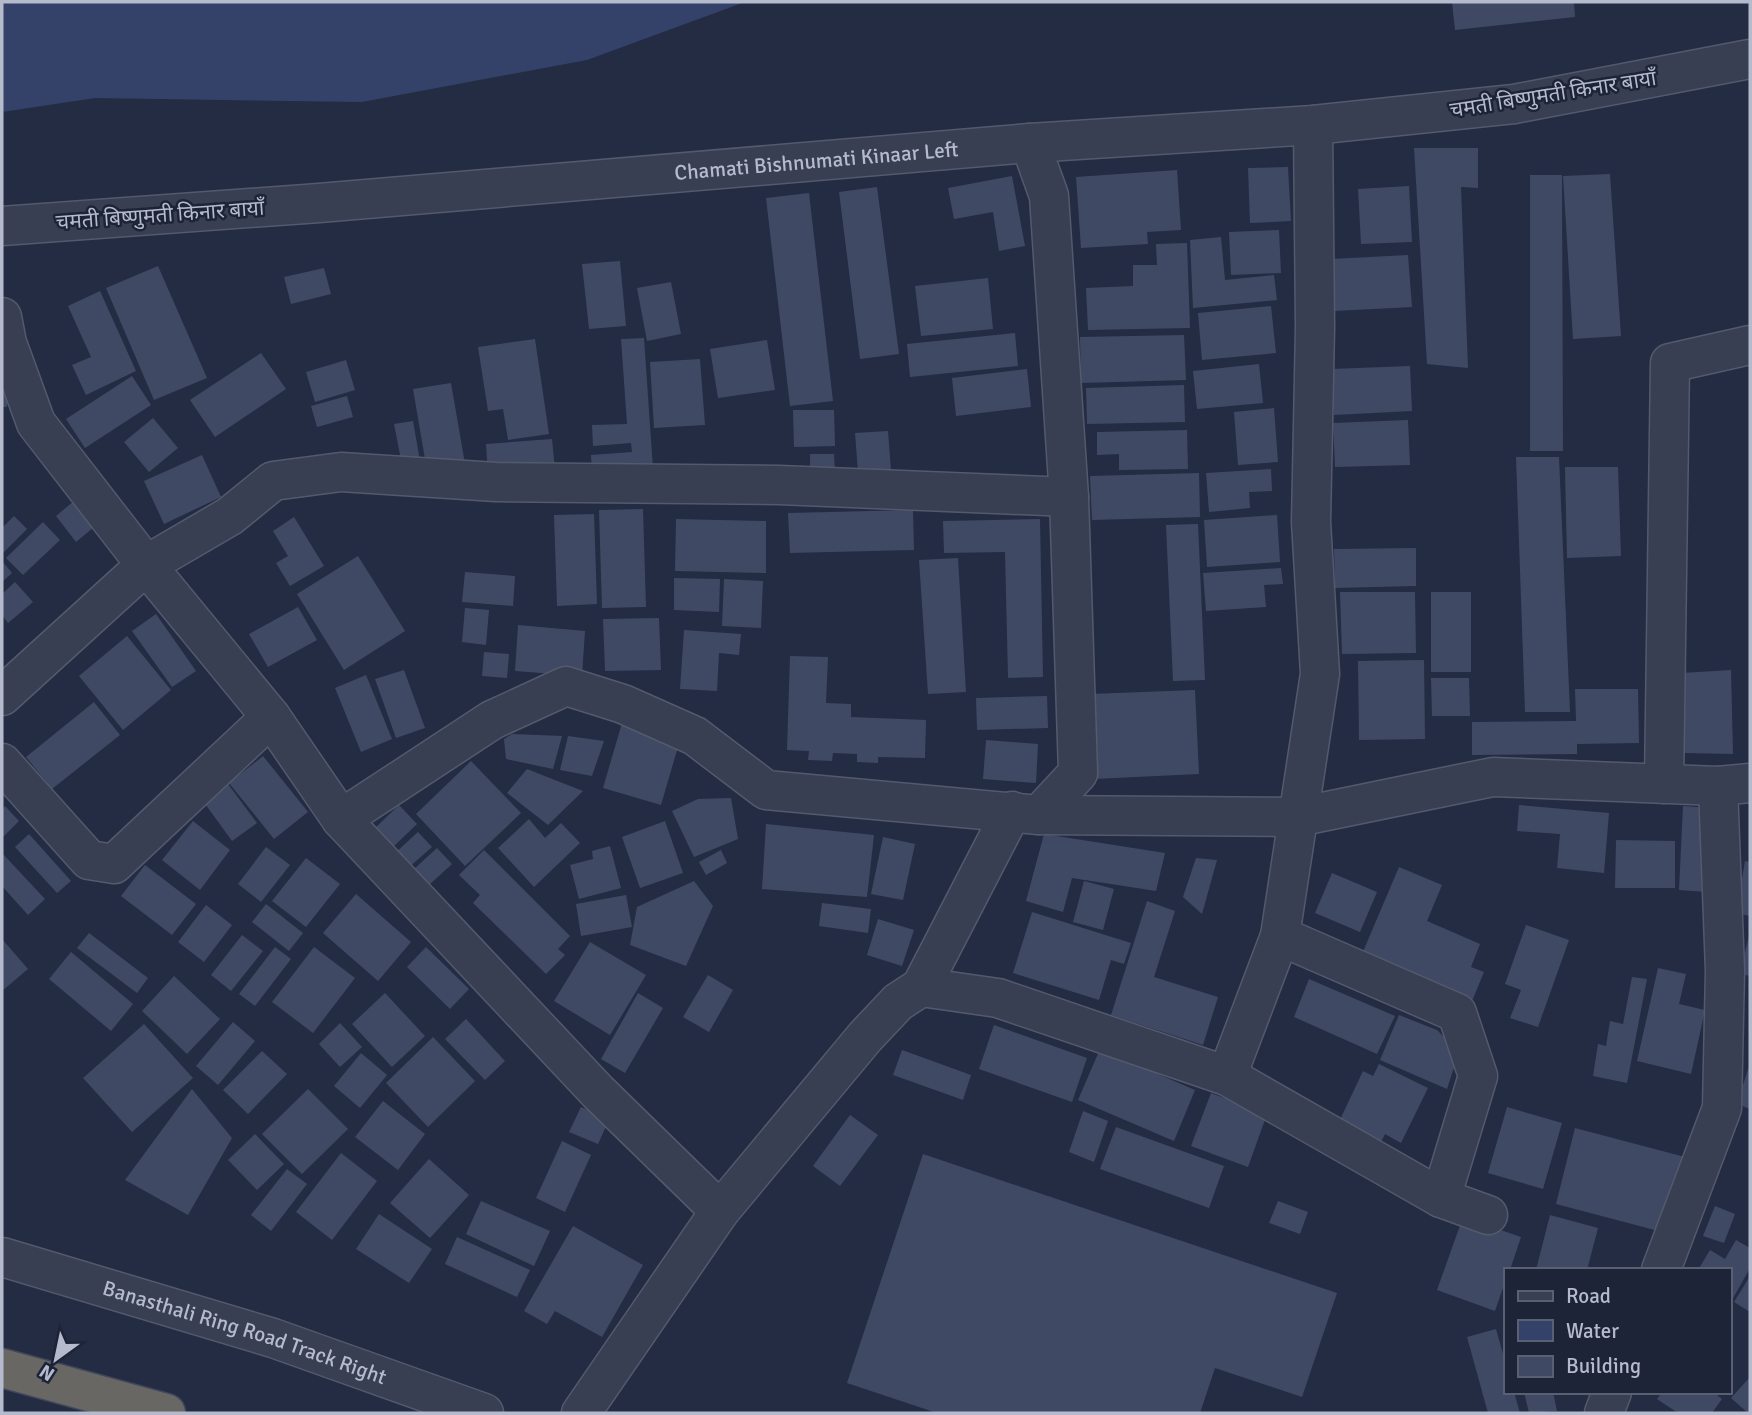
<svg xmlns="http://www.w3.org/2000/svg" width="1752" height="1415" viewBox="0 0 1752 1415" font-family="Signika,'Noto Sans Devanagari',sans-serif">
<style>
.water{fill:#34426a}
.building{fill:#404964}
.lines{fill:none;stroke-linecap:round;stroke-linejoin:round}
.minor-casing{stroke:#535a6d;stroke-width:41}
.tertiary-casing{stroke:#535a6d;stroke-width:41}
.trunk-casing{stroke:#40475a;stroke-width:41}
.minor{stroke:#383f53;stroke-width:38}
.tertiary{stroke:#383f53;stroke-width:38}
.trunk{stroke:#686764;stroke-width:38}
.labels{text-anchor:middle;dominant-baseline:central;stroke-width:5;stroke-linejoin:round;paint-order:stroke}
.street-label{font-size:21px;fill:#b5bbcd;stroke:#1d2438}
</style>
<rect width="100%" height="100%" fill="#232c43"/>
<path class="water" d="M2 2H745L587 60 362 102 95 98 2 112Z"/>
<g class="building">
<path d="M1452 2H1574L1575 17 1455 30Z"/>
<path d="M1414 148H1478V188L1461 187 1468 368 1427 364Z"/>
<path d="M1288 167 1291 221 1250 223 1248 168Z"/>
<path d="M1177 170 1181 230 1147 232 1148 244 1081 248 1076 177Z"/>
<path d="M1610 174 1621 336 1573 339 1563 176Z"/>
<path d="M1530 175H1562L1563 451H1530Z"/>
<path d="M1012 176 1025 246 999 251 993 212 954 219 948 188Z"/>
<path d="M1409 186 1412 242 1361 244 1358 189Z"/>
<path d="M877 187 899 354 860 359 839 192Z"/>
<path d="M809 193 833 401 790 406 766 198Z"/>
<path d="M1279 230 1281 273 1231 275 1229 232Z"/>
<path d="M1221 237 1225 280 1274 275 1277 300 1193 308 1190 240Z"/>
<path d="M1187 243 1190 328 1088 330 1086 288 1133 286V265H1157L1156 244Z"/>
<path d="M1408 255 1412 307 1335 311 1331 259Z"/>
<path d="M620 261 626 326 589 329 582 264Z"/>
<path d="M158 266 207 378 154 400 106 288Z"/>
<path d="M324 268 331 294 291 304 284 277Z"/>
<path d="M988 278 993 329 921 336 915 286Z"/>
<path d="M671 282 681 334 647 341 637 288Z"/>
<path d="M100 291 136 371 86 395 72 365 91 357 68 306Z"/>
<path d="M1271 306 1276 353 1202 360 1198 313Z"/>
<path d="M1015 333 1018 366 910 377 907 344Z"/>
<path d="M1184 335 1186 380 1081 383 1080 337Z"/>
<path d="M644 338 653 469 592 473 591 455 632 452 631 443 593 446 592 425 627 424 621 339Z"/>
<path d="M535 339 549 434 508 440 503 409 488 411 478 347Z"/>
<path d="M767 340 775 390 718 398 710 349Z"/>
<path d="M261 353 286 389 215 437 190 400Z"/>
<path d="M700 359 705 425 654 428 650 362Z"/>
<path d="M346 360 355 390 315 402 306 372Z"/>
<path d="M1259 364 1263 403 1197 409 1193 371Z"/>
<path d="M1410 366 1412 411 1334 415 1331 369Z"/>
<path d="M1027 369 1031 407 956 416 952 378Z"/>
<path d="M132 376 151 405 85 448 66 419Z"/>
<path d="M2 378 8 379 7 407H2Z"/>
<path d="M451 383 465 464 427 471 413 389Z"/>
<path d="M1184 385 1185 422 1087 424 1086 388Z"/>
<path d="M347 396 353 417 317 427 311 406Z"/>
<path d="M1274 408 1278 462 1238 465 1234 412Z"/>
<path d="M793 410H834L835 446 794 447Z"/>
<path d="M153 418 178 448 149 472 124 442Z"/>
<path d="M1408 420 1410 465 1335 467 1333 423Z"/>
<path d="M413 421 420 461 402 465 394 424Z"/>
<path d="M1187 430 1188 469 1119 470V454L1097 455V432Z"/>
<path d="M888 431 891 470 858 472 855 433Z"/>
<path d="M552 439 555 471 488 476 486 444Z"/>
<path d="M810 454H834L835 473 810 474Z"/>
<path d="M202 455 221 497 164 524 144 481Z"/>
<path d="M1516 457H1559L1570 712H1525Z"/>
<path d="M1565 467H1618L1621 556 1567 558Z"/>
<path d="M1271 469 1272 491 1249 492 1250 508 1209 512 1206 473Z"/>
<path d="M1199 473 1200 517 1092 520 1090 476Z"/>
<path d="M74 501 94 527 76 542 56 516Z"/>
<path d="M643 509 646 607 602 608 599 510Z"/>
<path d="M913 510 914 550 790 553 788 513Z"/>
<path d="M594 514 597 604 557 606 554 515Z"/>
<path d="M1277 515 1280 562 1207 567 1204 520Z"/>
<path d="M14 516 27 529 2 554V528Z"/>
<path d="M294 517 324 566 290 586 276 563 288 556 273 531Z"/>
<path d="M676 519 766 521V573L675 571Z"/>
<path d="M1040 519 1043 677 1008 678 1005 552 944 553 943 521Z"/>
<path d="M43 522 60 540 23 575 6 558Z"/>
<path d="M1198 524 1205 680 1173 681 1166 525Z"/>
<path d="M1416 548V586L1335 588 1334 549Z"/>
<path d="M358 556 405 631 344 670 297 594Z"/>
<path d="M958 558 966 692 928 694 919 560Z"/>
<path d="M2 561 12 573 2 582Z"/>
<path d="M1281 568 1283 584 1264 585 1266 607 1206 611 1203 573Z"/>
<path d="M465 572 515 576 513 606 462 602Z"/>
<path d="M674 578 720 579 719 612 674 610Z"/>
<path d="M724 579 763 581 761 628 722 626Z"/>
<path d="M15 582 33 602 8 623 2 615V594Z"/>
<path d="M1340 592H1415L1416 653 1342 654Z"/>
<rect x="1431" y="592" width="40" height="80"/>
<path d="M298 607 317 640 268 667 249 634Z"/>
<path d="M465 608 489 610 486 645 462 642Z"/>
<path d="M156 614 196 671 172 687 132 631Z"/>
<path d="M659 618 661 670 605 671 603 619Z"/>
<path d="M518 625 585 631 582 676 515 671Z"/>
<path d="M684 630 741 634 739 655 719 653 717 691 680 689Z"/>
<path d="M127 636 171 690 123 730 79 676Z"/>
<path d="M484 652 509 654 507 678 482 676Z"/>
<path d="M790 656 828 657 826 703 851 704V717L926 720 925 758 878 757V763L857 762V754L833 753 832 761 808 760 809 751 787 750Z"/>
<path d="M1424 660 1425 739 1359 740 1358 661Z"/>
<path d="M404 670 425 728 396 738 375 679Z"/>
<path d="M1731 670 1733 754 1684 753 1682 673Z"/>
<path d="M366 675 392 739 361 752 335 688Z"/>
<path d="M1431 678H1469L1470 716H1432Z"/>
<path d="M1575 689H1638L1639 743 1577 744V754L1472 755V722L1576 721Z"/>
<path d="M1195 690 1199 774 1094 779 1090 694Z"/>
<path d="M1047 696 1048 728 977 730 976 698Z"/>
<path d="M94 702 120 735 52 789 26 757Z"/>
<path d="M622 723 680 740 661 805 603 788Z"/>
<path d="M512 734 562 736 553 769 506 759 504 739Z"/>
<path d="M568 736 604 741 592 776 560 770Z"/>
<path d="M986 740 1038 744 1036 783 983 779Z"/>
<path d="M263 756 308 812 274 839 229 783Z"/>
<path d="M471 761 521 813 465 866 416 814Z"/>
<path d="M527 769 583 791 548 825 507 793Z"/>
<path d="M228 784 257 823 232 841 203 801Z"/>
<path d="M731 798 738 839 694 857 672 811 698 799Z"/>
<path d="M399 805 417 824 392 848 374 829Z"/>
<path d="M1519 805 1609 813 1604 873 1557 868 1560 834 1517 831Z"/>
<path d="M5 806 19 821 2 838V810Z"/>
<path d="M1683 806 1710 808 1706 892 1679 890Z"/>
<path d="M529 819 545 838 561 823 580 843 534 887 498 848Z"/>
<path d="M193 821 230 850 200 890 162 860Z"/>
<path d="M665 821 683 873 640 888 622 837Z"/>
<path d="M766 824 874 835 867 897 762 889Z"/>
<path d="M418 832 432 847 407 869 394 854Z"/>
<path d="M29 834 71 881 57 893 15 847Z"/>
<path d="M1044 834 1165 853 1156 891 1072 878 1063 912 1026 901Z"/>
<path d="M883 837 915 844 903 900 871 894Z"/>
<path d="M1616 840 1675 841V888H1615Z"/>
<path d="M610 846 621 888 579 899 570 865 593 859 592 851Z"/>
<path d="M266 847 290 865 261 902 238 884Z"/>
<path d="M437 848 452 864 428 886 413 870Z"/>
<path d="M484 850 570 936 558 949 565 955 546 974 473 903 480 895 459 875Z"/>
<path d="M721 850 727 863 706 875 699 862Z"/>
<path d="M2 853 45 899 28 915 2 886Z"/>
<path d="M306 858 340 884 306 927 272 901Z"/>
<path d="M1196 858 1217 860 1202 914 1183 897Z"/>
<path d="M1745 861 1750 862V916L1736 913Z"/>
<path d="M145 865 196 904 172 935 121 896Z"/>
<path d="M1399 867 1442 885 1427 921 1480 944 1471 967 1484 972 1472 1001 1362 954Z"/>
<path d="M1332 873 1377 892 1360 932 1315 913Z"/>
<path d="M694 881 713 906 686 966 630 945 637 907Z"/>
<path d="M1084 881 1114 889 1103 930 1073 922Z"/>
<path d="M356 894 411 942 378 981 323 933Z"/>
<path d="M626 895 632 927 581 936 576 904Z"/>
<path d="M1147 901 1175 911 1154 977 1218 997 1203 1045 1111 1015Z"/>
<path d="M822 903 871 909 868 933 819 926Z"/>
<path d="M266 904 303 933 289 951 252 922Z"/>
<path d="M206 905 232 925 204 962 178 942Z"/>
<path d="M1032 912 1131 943 1124 964 1111 960 1099 1000 1013 973Z"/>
<path d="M878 919 914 930 902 966 867 955Z"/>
<path d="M1526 925 1569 940 1538 1027 1510 1018 1521 990 1505 984Z"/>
<path d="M1750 931V976L1740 974Z"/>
<path d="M89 933 148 978 137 993 77 948Z"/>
<path d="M242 935 263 951 231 991 211 975Z"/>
<path d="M2 939 28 969 2 991Z"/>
<path d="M590 942 646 975 610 1035 554 1001Z"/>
<path d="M275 947 291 959 255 1006 239 994Z"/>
<path d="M314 947 355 978 313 1033 272 1002Z"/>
<path d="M426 947 469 989 450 1009 407 967Z"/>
<path d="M71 952 133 1004 111 1031 49 979Z"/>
<path d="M1658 968 1686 974 1679 1004 1705 1010 1691 1074 1637 1061Z"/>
<path d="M708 975 733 990 709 1032 683 1017Z"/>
<path d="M174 976 220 1019 187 1054 142 1011Z"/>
<path d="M1632 977 1647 979 1627 1083 1593 1076 1598 1044 1606 1046 1610 1021 1623 1024Z"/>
<path d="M1309 979 1395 1016 1377 1054 1294 1017Z"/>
<path d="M385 993 425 1036 392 1067 352 1024Z"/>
<path d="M638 993 663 1008 625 1073 601 1059Z"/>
<path d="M1399 1015 1437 1030 1459 1052 1447 1089 1380 1060Z"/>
<path d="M466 1019 505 1061 485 1080 445 1039Z"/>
<path d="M233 1022 255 1041 218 1085 196 1066Z"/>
<path d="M340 1023 362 1047 340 1067 319 1044Z"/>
<path d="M144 1024 193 1078 132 1132 83 1078Z"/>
<path d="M994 1025 1087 1058 1072 1102 979 1069Z"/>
<path d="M433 1037 475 1081 428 1127 386 1083Z"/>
<path d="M1100 1049 1195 1090 1174 1141 1078 1100Z"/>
<path d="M902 1050 971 1075 963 1100 893 1075Z"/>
<path d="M262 1051 287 1074 248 1114 223 1090Z"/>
<path d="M361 1053 387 1075 360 1108 334 1086Z"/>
<path d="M1750 1063V1109L1737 1104Z"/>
<path d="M1379 1064 1428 1088 1401 1143 1385 1134 1379 1146 1337 1126 1363 1071 1373 1076Z"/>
<path d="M192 1089 232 1138 188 1215 125 1180Z"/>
<path d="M308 1089 348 1129 302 1174 262 1134Z"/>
<path d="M1211 1093 1267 1114 1248 1167 1191 1146Z"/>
<path d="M383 1101 425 1134 398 1170 355 1137Z"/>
<path d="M581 1107 609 1120 598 1144 569 1132Z"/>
<path d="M1507 1107 1562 1123 1543 1189 1488 1173Z"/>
<path d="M1083 1111 1108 1121 1094 1162 1069 1152Z"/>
<path d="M850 1115 878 1135 840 1186 813 1166Z"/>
<path d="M1116 1127 1224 1166 1209 1208 1100 1169Z"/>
<path d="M1575 1128 1685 1157 1666 1233 1556 1204Z"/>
<path d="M255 1134 284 1164 257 1190 228 1160Z"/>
<path d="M562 1141 591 1155 565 1212 536 1198Z"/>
<path d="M341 1153 377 1181 332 1240 296 1212Z"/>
<path d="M923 1154 1337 1293 1302 1397 1215 1368 1200 1413H937L847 1383Z"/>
<path d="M429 1159 469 1195 430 1238 390 1203Z"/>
<path d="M287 1169 307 1184 271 1231 251 1215Z"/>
<path d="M481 1201 550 1231 534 1266 466 1234Z"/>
<path d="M1278 1201 1308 1212 1300 1234 1269 1223Z"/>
<path d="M1715 1206 1735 1214 1724 1243 1703 1236Z"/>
<path d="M379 1214 432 1249 409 1283 356 1249Z"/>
<path d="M1550 1215 1598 1228 1587 1270H1536Z"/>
<path d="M1463 1217 1521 1237 1510 1270H1505V1282L1495 1311 1437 1290Z"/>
<path d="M573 1226 643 1265 602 1337 555 1311 547 1324 524 1311Z"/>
<path d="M457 1237 530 1270 517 1297 445 1264Z"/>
<path d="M1736 1240 1750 1248V1268L1732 1300 1729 1298V1270H1698L1710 1250 1725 1259Z"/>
<path d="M1750 1276V1312L1734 1302Z"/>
<path d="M1496 1329 1505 1361V1392H1514L1520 1413H1488L1467 1337Z"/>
<path d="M1750 1377V1413H1748L1731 1398Z"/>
<path d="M1524 1392H1553L1557 1411 1529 1413Z"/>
<path d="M1662 1392H1713L1722 1399 1712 1413H1678L1657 1399Z"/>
</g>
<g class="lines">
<defs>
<g id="minor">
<path d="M1030 143 1049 196 1069 497 1078 773 1039 815"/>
<path d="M2 317 7 343 36 423 146 565 271 717 341 819 598 1092 720 1211"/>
<path d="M2 696 146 565 230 516 273 481 341 472 496 482 779 485 1069 497"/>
<path d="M2 763 89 860 114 864 271 717"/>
<path d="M1664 784 1670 363 1750 345"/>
<path d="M341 819 492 720 566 686 623 704 695 736 766 790 1039 815 1298 817 1493 777 1718 786 1750 783"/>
<path d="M1280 936 1457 1013 1478 1076 1441 1198 1488 1215"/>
<path d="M921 987 998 998 1227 1076 1441 1198"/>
<path d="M1227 1076 1280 936 1320 674 1311 522 1315 327 1313 125"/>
<path id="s1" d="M2 1257 273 1338 484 1413"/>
<path d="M1661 1270 1722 1108 1725 971 1718 786"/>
<path d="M581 1413 720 1211 865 1037 898 1002 921 987 1012 811"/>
<path d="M1604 1413 1612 1392"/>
</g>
<g id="tertiary">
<path id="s2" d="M2 226 319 203 1030 143 1313 125 1514 104 1750 59"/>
</g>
<path id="trunk" d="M2 1368 166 1413"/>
</defs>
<use href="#minor" class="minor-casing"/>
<use href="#tertiary" class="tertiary-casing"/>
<use href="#trunk" class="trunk-casing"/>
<use href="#minor" class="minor"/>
<use href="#tertiary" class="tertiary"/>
<use href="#trunk" class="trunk"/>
</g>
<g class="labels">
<g class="street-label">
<text transform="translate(1553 94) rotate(-9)">चमती बिष्णुमती किनार बायाँ</text>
<text stroke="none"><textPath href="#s2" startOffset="817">Chamati Bishnumati Kinaar Left</textPath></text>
<text transform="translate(160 215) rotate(-4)">चमती बिष्णुमती किनार बायाँ</text>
<text stroke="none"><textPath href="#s1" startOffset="254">Banasthali Ring Road Track Right</textPath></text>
</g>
</g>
<rect width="1752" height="1415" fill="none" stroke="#b5bbcd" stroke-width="7"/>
<rect x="1504" y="1268" width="228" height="126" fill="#1d2438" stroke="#5a6074" stroke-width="2"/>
<rect x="1518" y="1291" width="35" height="10" fill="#383f53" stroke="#5a6074" stroke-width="2"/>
<text x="1566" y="1303" font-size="21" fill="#b5bbcd">Road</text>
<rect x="1518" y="1320" width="35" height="21" fill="#34426a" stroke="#5a6074" stroke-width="2"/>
<text x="1566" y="1338" font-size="21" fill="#b5bbcd">Water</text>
<rect x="1518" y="1356" width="35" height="21" fill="#404964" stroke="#5a6074" stroke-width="2"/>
<text x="1566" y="1373" font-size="21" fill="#b5bbcd">Building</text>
<g transform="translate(56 1359) rotate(213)" stroke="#1d2438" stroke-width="5" paint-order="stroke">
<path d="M0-5L12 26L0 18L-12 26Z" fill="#b5bbcd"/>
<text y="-10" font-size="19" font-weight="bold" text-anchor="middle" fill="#b5bbcd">N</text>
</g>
</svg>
